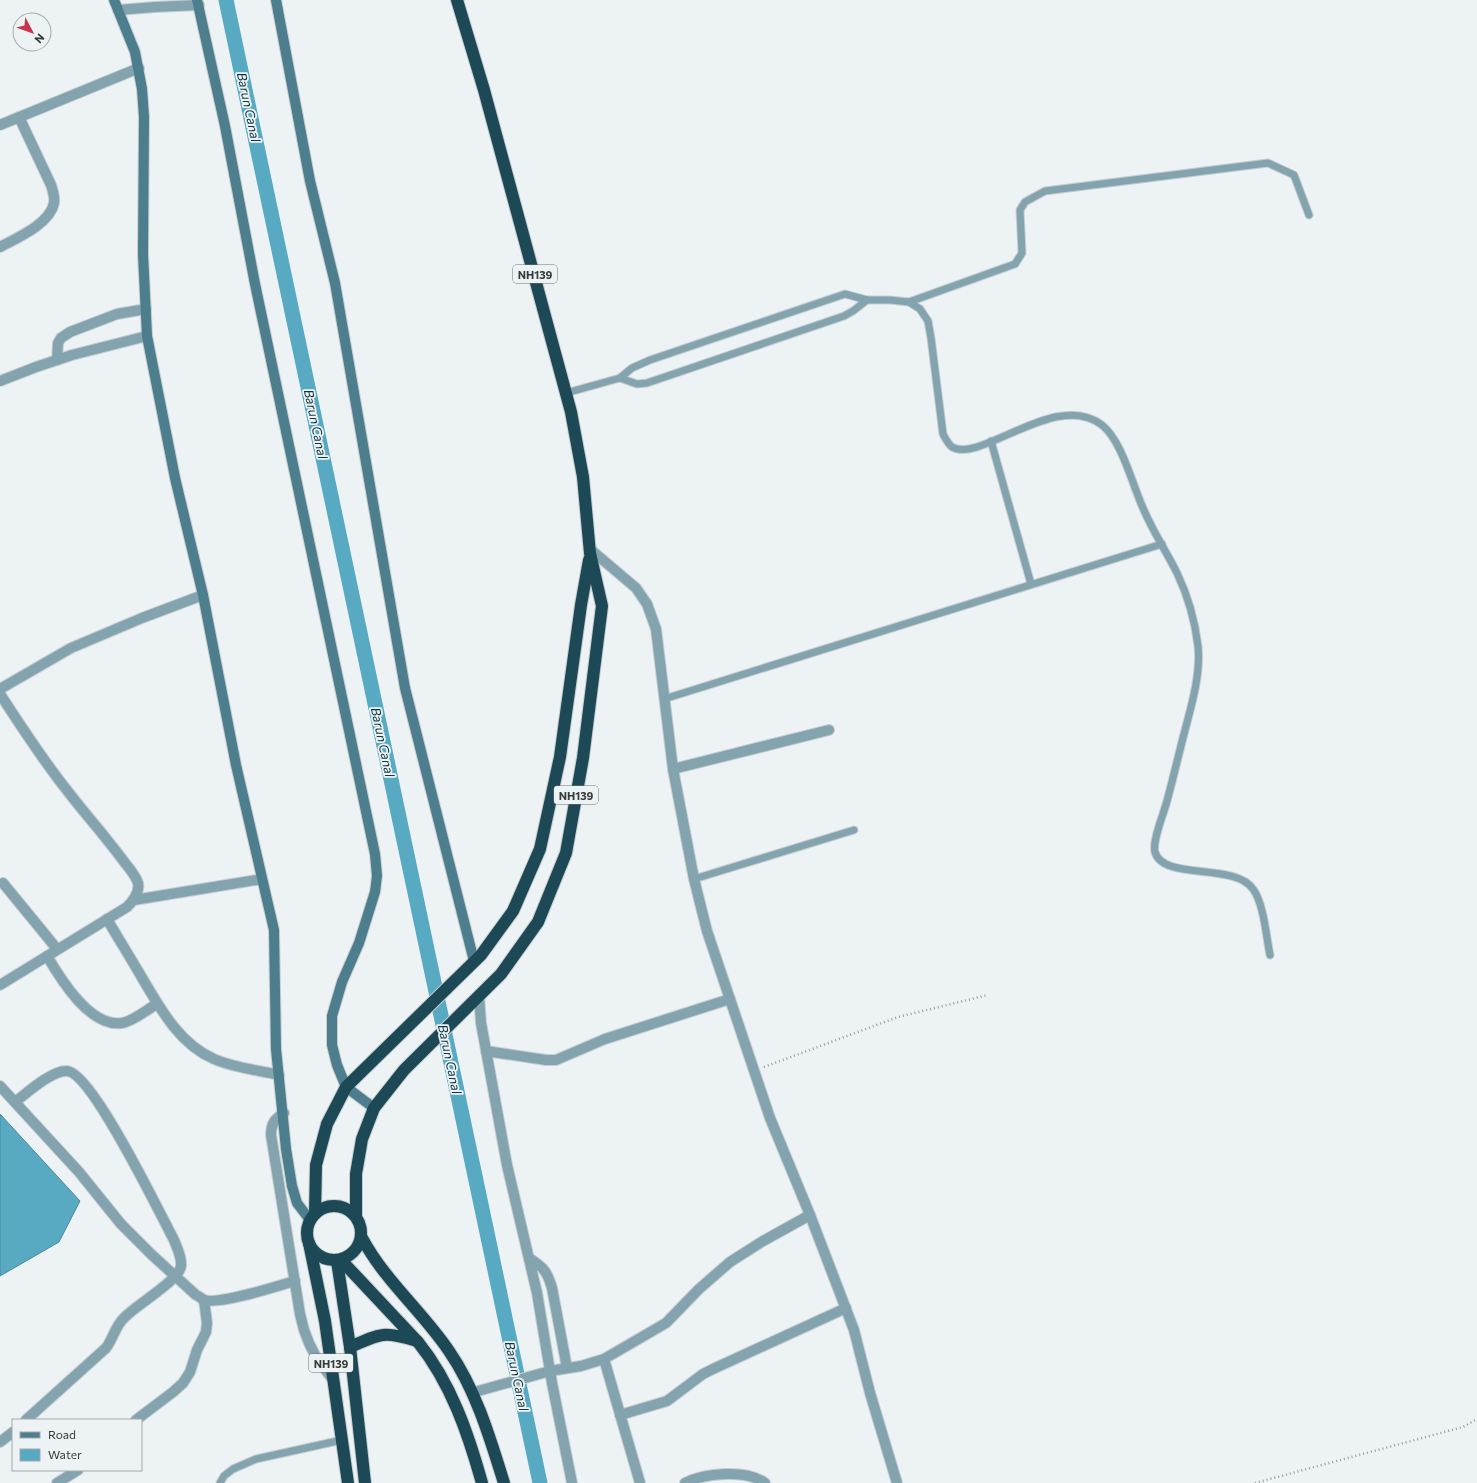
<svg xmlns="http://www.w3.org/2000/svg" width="1477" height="1483" viewBox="0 0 1477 1483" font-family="Commissioner,sans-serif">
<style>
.water{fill:#57aac2;stroke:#4d8899}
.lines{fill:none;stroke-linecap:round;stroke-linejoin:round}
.canal{stroke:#57aac2;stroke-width:15}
.lane-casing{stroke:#c8cecf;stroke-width:9}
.street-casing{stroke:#c8cecf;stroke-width:12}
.secondary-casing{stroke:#c8cecf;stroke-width:12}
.highway-casing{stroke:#c8cecf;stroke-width:14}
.path{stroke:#959a9b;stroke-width:2.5;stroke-dasharray:1 3;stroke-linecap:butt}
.lane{stroke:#83a4af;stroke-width:7}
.street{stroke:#83a4af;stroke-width:10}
.secondary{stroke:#4c7e8d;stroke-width:10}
.highway{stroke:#1c4955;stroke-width:12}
.labels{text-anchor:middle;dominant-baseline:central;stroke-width:3.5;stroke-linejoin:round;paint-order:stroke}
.shield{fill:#edf3f5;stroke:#6d7171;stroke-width:1}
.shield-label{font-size:11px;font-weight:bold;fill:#363939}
.water-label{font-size:13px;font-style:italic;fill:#0e3540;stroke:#edf3f5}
</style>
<rect width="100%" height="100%" fill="#edf3f5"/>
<path class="water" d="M0 1114 80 1201 59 1242 0 1276Z"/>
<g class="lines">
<path class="canal" d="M226 0 540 1483"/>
<defs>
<g id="lane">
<path d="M909 302 1015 264 1022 253 1020 210 1025 202 1045 191 1268 163 1294 175 1309 215"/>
<path d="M620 378 637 384 647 383 844 316 853 311 867 300"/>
<path d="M566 393 620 378 632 368 650 360 845 294 867 300H890L909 302 920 309 928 321 931 338 943 434C945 438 948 444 952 447 981 464 1056 389 1102 425 1122 441 1132 484 1143 508 1152 530 1166 551 1177 573 1188 596 1195 621 1198 646 1201 675 1191 707 1184 734 1178 757 1173 779 1167 801 1164 813 1152 841 1155 852 1163 881 1234 862 1253 889 1264 904 1266 936 1270 955"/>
<path d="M991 441 1031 584"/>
<path d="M664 699 1162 544"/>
<path d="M694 879 854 830"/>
<path d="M220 1483 224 1476 233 1469 256 1459 342 1440"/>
</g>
<g id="street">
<path d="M118 10 155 7 199 5"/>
<path d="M0 125 139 68"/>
<path d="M0 247C17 238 50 224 54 203 55 197 53 191 51 185L19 117"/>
<path d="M57 360 58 343 61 338 70 332 117 314 146 309"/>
<path d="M0 381 36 367 72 355 147 336"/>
<path d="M590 549 636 588 647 604 656 629 673 769 694 879 707 931 770 1118 810 1215 854 1330 870 1393 897 1483"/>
<path d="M0 689 71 648 142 618 203 595"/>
<path d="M0 694C21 726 42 759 66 789 85 814 106 837 125 863 130 869 136 876 138 883 140 893 133 901 127 907L0 985"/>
<path d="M673 769 829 730"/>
<path d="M3 883 57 949"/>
<path d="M134 900 262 879"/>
<path d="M107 919C118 938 130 957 141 976 160 1008 179 1044 214 1059 234 1068 258 1070 279 1075"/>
<path d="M47 956C60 978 90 1028 122 1023 134 1021 146 1010 157 1004"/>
<path d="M479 996 481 1023 492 1083 507 1165 537 1293 552 1383 572 1483"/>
<path d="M486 1051 546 1060H556L605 1039 730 999"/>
<path d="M0 1086 79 1172 121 1224 152 1255 196 1295C199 1296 202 1299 204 1300 219 1305 278 1286 295 1281"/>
<path d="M15 1102C27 1093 51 1071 66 1071 91 1070 160 1214 174 1240 177 1248 182 1257 181 1266 179 1281 134 1306 123 1319 115 1327 113 1339 106 1348L26 1420"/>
<path d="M284 1113C275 1119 271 1123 271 1135L300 1314 304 1330 309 1343 316 1357 333 1380"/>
<path d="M529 1258C544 1268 547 1271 552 1288L567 1368"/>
<path d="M604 1359 640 1483"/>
<path d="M471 1393 550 1371 581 1366 604 1359 666 1323 699 1289 730 1262 763 1241 810 1215"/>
<path d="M620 1415 667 1401 703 1374 713 1369 846 1308"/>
<path d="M136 1420 173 1392 183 1383 190 1372 197 1350 206 1332 207 1323 204 1300"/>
<path d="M0 1442 13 1432"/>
<path d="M57 1483 78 1470"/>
<path d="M685 1483C705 1473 746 1469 765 1483"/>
</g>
<g id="secondary">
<path d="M114 0 135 52 142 89 144 117 143 254 147 336 175 478 203 595 236 765 274 930 276 1049 286 1149 292 1186 297 1203 310 1220"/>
<path d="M197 0 225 126 255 284 375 854 377 876 375 892 359 943 342 982 332 1016V1045L337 1065 346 1087 374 1108"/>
<path d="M276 0 310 181 335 283 405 688 474 961"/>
</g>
<g id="highway">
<circle cx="334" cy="1233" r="27"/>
<path d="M315 1214 316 1165 327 1124 346 1087 481 955 513 911 540 849 560 757 581 605 589 560"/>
<path d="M356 1216V1174L362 1139 374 1108 404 1070 501 974 538 922 566 853 583 758 602 606 590 553 583 477 571 412 484 90 457 0"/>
<path d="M362 1238C385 1281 422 1311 449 1351 476 1390 490 1438 504 1483"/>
<path d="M309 1243 325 1321 348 1483"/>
<path d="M341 1260 418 1342C451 1383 468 1433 482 1483"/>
<path d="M337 1261 350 1347 365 1483"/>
<path d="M350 1347C381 1333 384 1331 417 1341"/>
</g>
</defs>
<use href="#lane" class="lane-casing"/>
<use href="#street" class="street-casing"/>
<use href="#secondary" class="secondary-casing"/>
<use href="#highway" class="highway-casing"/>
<g class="path">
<path d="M764 1067 898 1017 988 995"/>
<path d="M1255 1483 1463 1427 1477 1419"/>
</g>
<use href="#lane" class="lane"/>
<use href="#street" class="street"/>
<use href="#secondary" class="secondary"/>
<use href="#highway" class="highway"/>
</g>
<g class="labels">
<g class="shield">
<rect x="513" y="265" width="44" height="18" rx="3"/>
<rect x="554" y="786" width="44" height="18" rx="3"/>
<rect x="309" y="1354" width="44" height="18" rx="3"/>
</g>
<g class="shield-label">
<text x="535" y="274">NH139</text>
<text x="576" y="795">NH139</text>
<text x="331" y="1363">NH139</text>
</g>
<g class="water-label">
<text transform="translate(249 107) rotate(78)">Barun Canal</text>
<text transform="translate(316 424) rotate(78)">Barun Canal</text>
<text transform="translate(383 742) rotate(78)">Barun Canal</text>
<text transform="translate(450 1059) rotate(78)">Barun Canal</text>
<text transform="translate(517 1376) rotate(78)">Barun Canal</text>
</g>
</g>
<rect x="12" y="1419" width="130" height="52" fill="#edf3f5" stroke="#a4a9aa"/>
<rect x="20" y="1432" width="20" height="6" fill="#4c7e8d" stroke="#a4a9aa"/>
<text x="48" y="1439" font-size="12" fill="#363939">Road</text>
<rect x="20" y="1449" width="20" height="12" fill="#57aac2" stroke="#a4a9aa"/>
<text x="48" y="1459" font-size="12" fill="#363939">Water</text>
<g transform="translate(32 32) rotate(131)"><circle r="19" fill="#edf3f5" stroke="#a4a9aa"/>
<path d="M0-3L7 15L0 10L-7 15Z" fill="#c4344c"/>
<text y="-6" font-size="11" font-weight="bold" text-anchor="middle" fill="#363939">N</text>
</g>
</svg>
